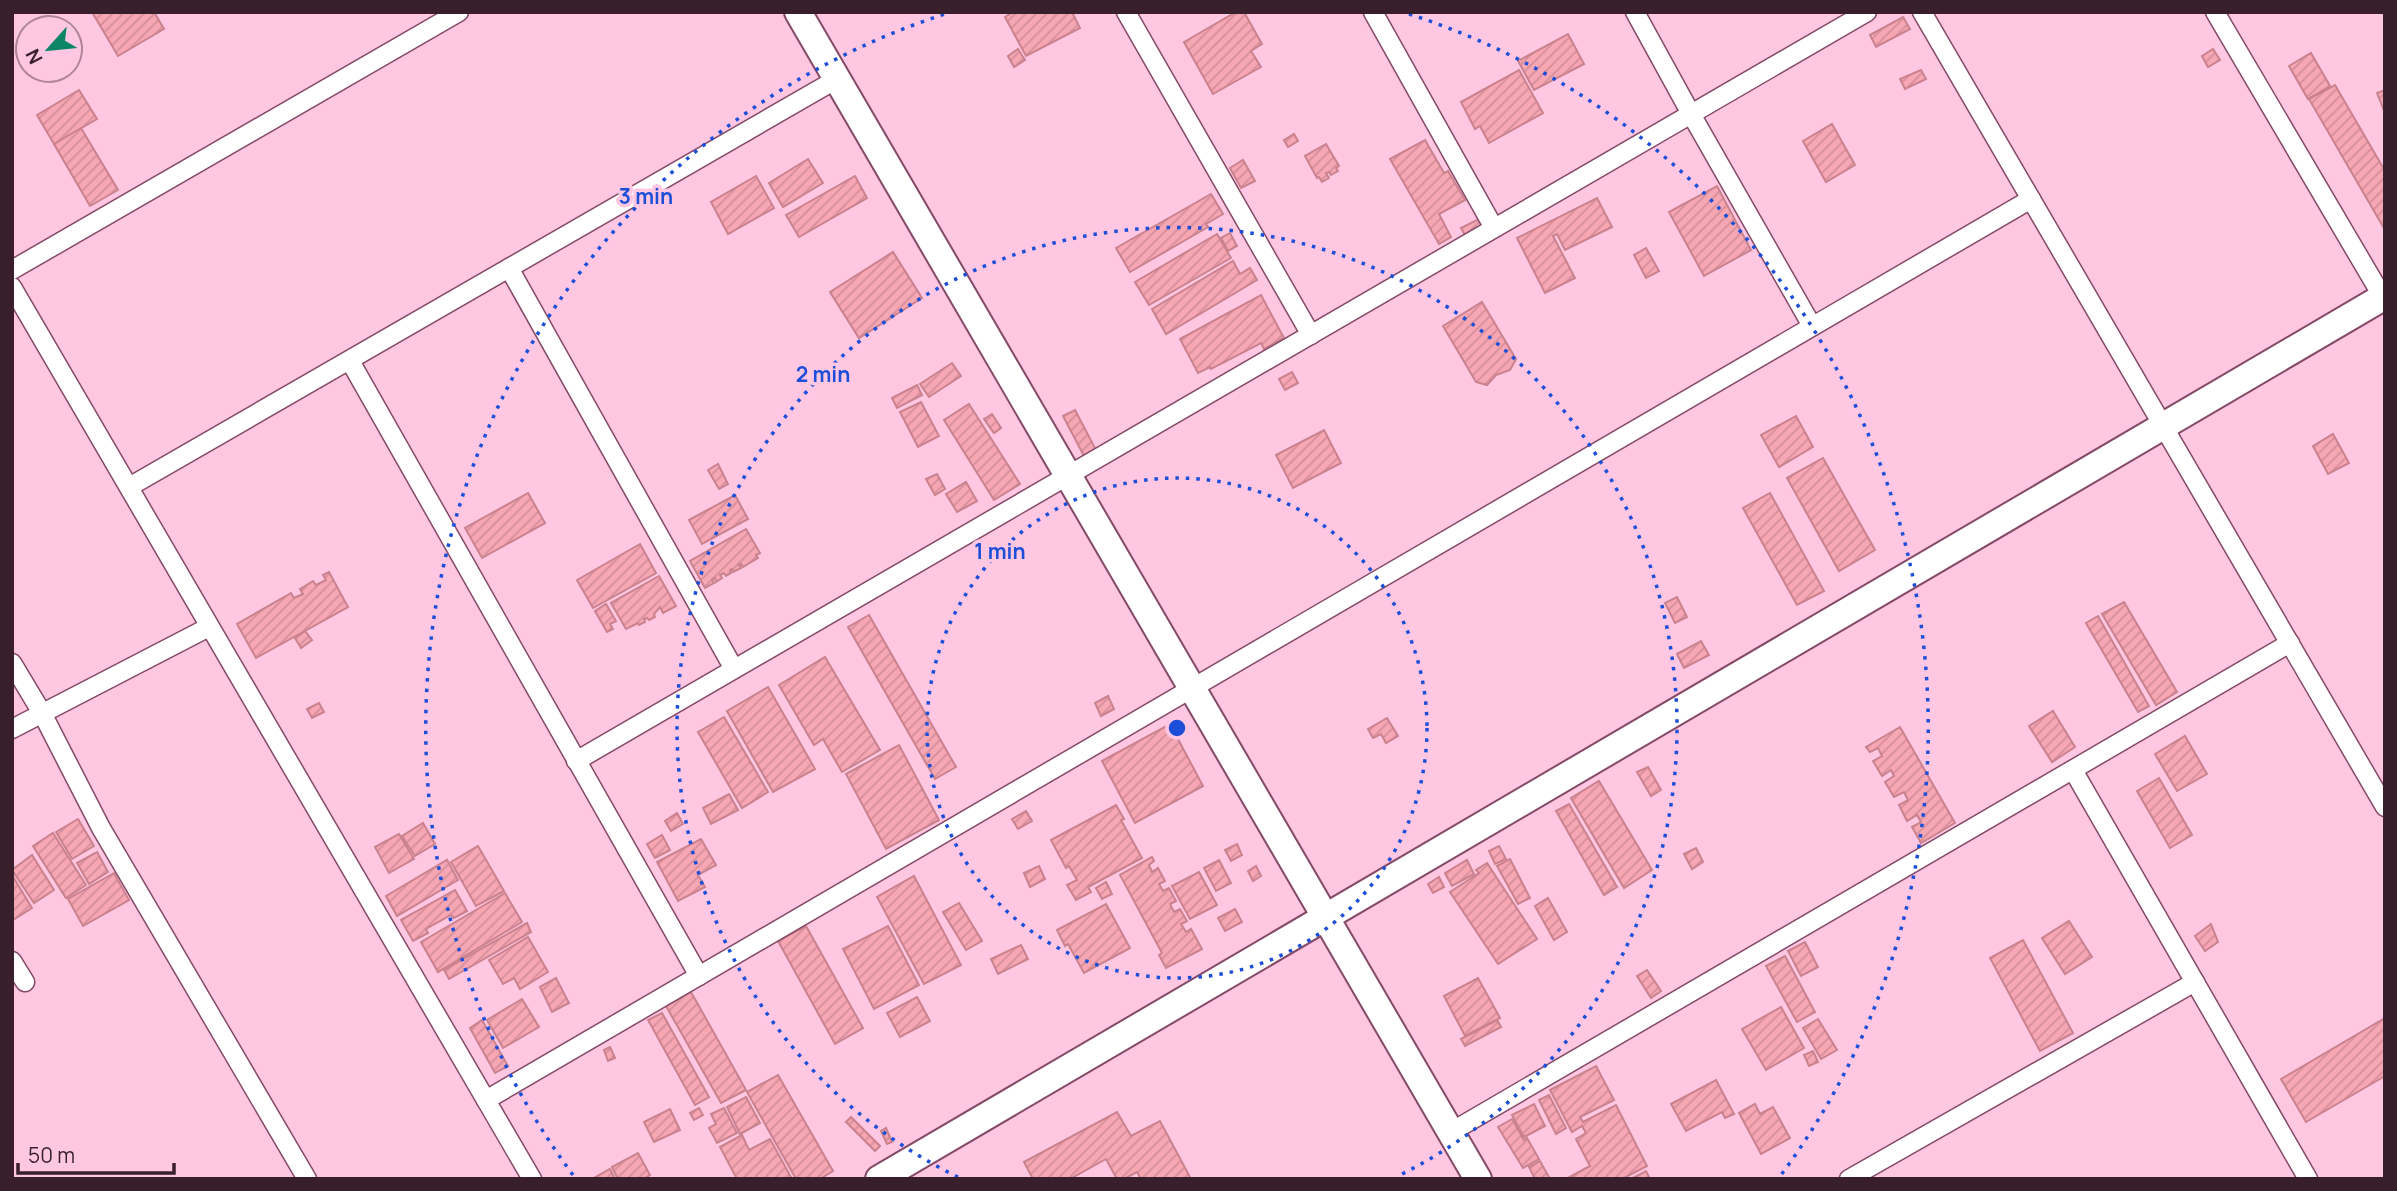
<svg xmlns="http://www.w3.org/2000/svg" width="2397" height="1191" viewBox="0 0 2397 1191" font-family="Manrope,sans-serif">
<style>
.building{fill:url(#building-hatch);stroke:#ca828e;stroke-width:2}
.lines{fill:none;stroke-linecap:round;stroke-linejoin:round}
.street-casing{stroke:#854967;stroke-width:21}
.secondary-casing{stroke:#854967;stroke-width:30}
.street{stroke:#fff;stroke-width:18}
.secondary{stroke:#fff;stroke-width:26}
.ring{fill:none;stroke:#1d4ed8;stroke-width:3.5;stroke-dasharray:3.5 7}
.centre{fill:#1d4ed8;stroke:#ffc7e1;stroke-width:3.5}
.ring-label{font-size:21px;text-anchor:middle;font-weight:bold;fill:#1d4ed8;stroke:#ffc7e1;stroke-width:7;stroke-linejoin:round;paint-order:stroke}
</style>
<defs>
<pattern id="building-hatch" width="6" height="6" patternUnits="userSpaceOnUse" patternTransform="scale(1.75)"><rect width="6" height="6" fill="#f7a6b3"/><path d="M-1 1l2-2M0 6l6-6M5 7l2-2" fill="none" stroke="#d48e9a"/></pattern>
</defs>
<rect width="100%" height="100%" fill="#ffc7e1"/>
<g class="building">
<path d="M92 12H154L164 29 118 56Z"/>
<path d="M1013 12H1072L1080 28 1026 56 1005 17Z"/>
<path d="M1236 12H1244L1262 44 1251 51 1261 67 1213 94 1184 42Z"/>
<path d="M1903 17 1910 29 1876 47 1870 35Z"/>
<path d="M1568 34 1584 64 1534 90 1518 61Z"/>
<path d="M1018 49 1025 60 1014 67 1008 56Z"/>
<path d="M2213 49 2220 60 2208 67 2202 56Z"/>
<path d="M2311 53 2330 86 2308 99 2289 66Z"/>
<path d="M1519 70 1543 113 1489 143 1480 126 1475 129 1461 102Z"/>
<path d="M1921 70 1926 79 1905 89 1900 79Z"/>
<path d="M2335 85 2385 171V230L2309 99Z"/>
<path d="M79 90 97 119 54 144 37 115Z"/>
<path d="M2385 90V113L2377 93Z"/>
<path d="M1832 124 1855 165 1826 182 1803 141Z"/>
<path d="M81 128 118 190 90 206 54 144Z"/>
<path d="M1294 134 1298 141 1288 147 1284 140Z"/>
<path d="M1425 140 1444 173 1448 171 1465 200 1439 214 1451 237 1439 244 1390 159Z"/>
<path d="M1326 144 1339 166 1336 168 1338 171 1331 175 1329 172 1326 173 1329 178 1322 182 1319 177 1317 178 1305 156Z"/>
<path d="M808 159 823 183 783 207 769 183Z"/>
<path d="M1243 160 1255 181 1241 188 1230 168Z"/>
<path d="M756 176 774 208 728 234 711 202Z"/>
<path d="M855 176 867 198 799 237 786 215Z"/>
<path d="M1717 186 1751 250 1704 276 1669 212Z"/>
<path d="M1211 194 1223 214 1206 224 1208 227 1130 272 1116 248Z"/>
<path d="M1597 198 1612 227 1565 250 1557 234 1553 236 1575 278 1545 293 1517 238Z"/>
<path d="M1479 219 1484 230 1467 239 1461 228Z"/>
<path d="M1230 233 1237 246 1228 251 1221 238Z"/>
<path d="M1217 234 1231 258 1149 305 1135 282Z"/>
<path d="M1646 248 1659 271 1646 278 1634 255Z"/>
<path d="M893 252 922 298 859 338 830 292Z"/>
<path d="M1233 261 1240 274 1250 268 1257 280 1166 334 1152 309Z"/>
<path d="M1261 295 1284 338 1264 349 1261 343 1211 369 1210 367 1198 373 1180 339Z"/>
<path d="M1482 302 1516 359 1510 370 1496 375 1487 385 1476 382 1443 326Z"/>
<path d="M952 363 961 376 929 397 920 384Z"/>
<path d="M1292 372 1298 383 1285 390 1279 379Z"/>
<path d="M917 385 922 395 897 408 892 398Z"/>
<path d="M921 402 939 436 918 447 900 412Z"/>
<path d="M969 404 1020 484 994 500 944 420Z"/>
<path d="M1075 410 1096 450 1084 456 1063 416Z"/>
<path d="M992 414 1001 428 994 433 984 419Z"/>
<path d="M1796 416 1813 447 1779 467 1761 435Z"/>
<path d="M1324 430 1341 463 1293 488 1276 455Z"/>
<path d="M2333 434 2349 463 2328 474 2313 446Z"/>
<path d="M1823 458 1875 550 1839 571 1787 478Z"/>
<path d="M718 464 728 484 719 489 708 470Z"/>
<path d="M937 474 945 489 935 495 926 479Z"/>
<path d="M966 482 977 501 957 512 946 494Z"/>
<path d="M528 493 545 523 482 558 465 528Z"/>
<path d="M1770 493 1824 591 1797 605 1743 508Z"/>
<path d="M735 495 748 519 702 544 689 520Z"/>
<path d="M746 529 760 553 756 555 758 558 743 567 741 564 739 565 741 568 733 572 732 569 730 570 731 573 726 576 724 573 720 575 722 578 716 582 715 578 712 580 714 583 705 588 690 561Z"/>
<path d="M640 544 656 573 593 608 577 580Z"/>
<path d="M329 572 348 607 256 658 237 624 291 593 294 598 303 594 300 589 313 581 316 585 326 580 323 575Z"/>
<path d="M659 576 676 606 663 613 660 607 654 614 655 617 649 620 647 618 644 619 645 622 639 625 638 623 626 629 611 603Z"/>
<path d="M1677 597 1687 617 1675 623 1665 603Z"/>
<path d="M2124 602 2177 692 2156 705 2102 614Z"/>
<path d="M606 604 616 621 610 624 613 629 607 632 595 611Z"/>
<path d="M869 615 956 767 935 779 848 627Z"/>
<path d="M2098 616 2149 706 2138 712 2086 623Z"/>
<path d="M305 631 312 640 301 648 295 638Z"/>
<path d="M1701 641 1709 655 1684 668 1677 654Z"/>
<path d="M825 657 880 750 842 772 823 739 814 745 779 685Z"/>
<path d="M768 687 815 769 773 792 727 711Z"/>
<path d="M1108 696 1114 709 1101 716 1095 703Z"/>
<path d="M319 703 324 712 312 718 307 709Z"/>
<path d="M2053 711 2075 747 2052 762 2029 726Z"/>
<path d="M724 717 768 792 742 808 698 732Z"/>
<path d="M1387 718 1398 736 1386 743 1381 734 1373 738 1368 729Z"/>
<path d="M1170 724 1203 786 1135 823 1102 761Z"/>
<path d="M1900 727 1955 823 1921 843 1912 827 1921 822 1917 815 1907 821 1899 805 1908 800 1904 792 1894 797 1885 782 1894 776 1891 770 1882 776 1873 761 1882 756 1878 748 1870 752 1866 747Z"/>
<path d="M2185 736 2207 774 2177 791 2155 754Z"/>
<path d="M899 745 939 820 886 849 846 774Z"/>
<path d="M1648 767 1661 790 1651 796 1637 772Z"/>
<path d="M2159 778 2192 835 2170 848 2137 791Z"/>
<path d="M1599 781 1652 870 1624 888 1571 798Z"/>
<path d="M729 794 738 810 711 824 703 808Z"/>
<path d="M1569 804 1617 887 1604 895 1556 811Z"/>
<path d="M1116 805 1124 819 1121 820 1142 858 1088 887 1091 892 1076 900 1067 885 1077 880 1069 866 1066 868 1051 840Z"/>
<path d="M1026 811 1032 821 1018 829 1012 819Z"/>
<path d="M677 813 683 824 671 831 665 821Z"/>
<path d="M78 819 94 846 72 859 56 832Z"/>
<path d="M423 823 435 844 415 856 402 836Z"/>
<path d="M53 833 86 885 66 898 33 846Z"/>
<path d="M399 834 414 859 389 873 375 847Z"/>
<path d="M662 835 670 850 655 858 647 844Z"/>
<path d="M701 839 716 865 698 875 705 887 678 901 657 862Z"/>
<path d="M1237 844 1242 855 1231 861 1225 850Z"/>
<path d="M478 846 504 891 476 906 451 862Z"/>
<path d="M1499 846 1506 859 1495 864 1489 851Z"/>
<path d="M1696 848 1703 862 1692 869 1684 854Z"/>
<path d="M97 852 108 872 89 884 77 863Z"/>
<path d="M32 855 54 890 34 903 12 870Z"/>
<path d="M1152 857 1154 861 1149 865 1152 872 1158 868 1165 881 1159 884 1163 891 1169 888 1176 901 1170 904 1174 912 1180 909 1187 921 1181 924 1186 932 1191 929 1202 949 1166 968 1159 955 1162 953 1120 875Z"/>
<path d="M1510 859 1530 898 1518 904 1497 866Z"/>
<path d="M447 860 458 880 397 916 386 896Z"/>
<path d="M1219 860 1231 883 1216 891 1204 868Z"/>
<path d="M1467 860 1474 874 1452 886 1445 873Z"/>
<path d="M1487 863 1537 939 1498 964 1450 892 1479 873 1476 870Z"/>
<path d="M1039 866 1045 879 1030 887 1024 873Z"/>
<path d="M1256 866 1261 876 1253 881 1248 871Z"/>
<path d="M1199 872 1217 905 1190 919 1172 886Z"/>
<path d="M114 873 129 900 83 926 68 899Z"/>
<path d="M12 875 32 908 13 920 12 918Z"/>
<path d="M914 876 961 965 924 984 877 897Z"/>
<path d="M1439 877 1444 887 1433 893 1428 884Z"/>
<path d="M1106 882 1112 894 1102 899 1096 888Z"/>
<path d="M455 890 467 911 454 918 451 915 426 929 428 933 413 941 401 920Z"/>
<path d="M505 893 522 922 438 972 421 942Z"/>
<path d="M1548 898 1567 932 1554 940 1535 906Z"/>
<path d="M959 903 982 941 966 950 943 912Z"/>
<path d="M1106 904 1130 948 1084 973 1068 944 1065 946 1057 930Z"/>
<path d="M1235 909 1242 922 1225 931 1218 918Z"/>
<path d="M2069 921 2092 957 2065 974 2042 938Z"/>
<path d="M527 923 531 932 449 979 444 970Z"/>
<path d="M2211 924 2218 942 2205 951 2195 936Z"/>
<path d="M806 926 863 1028 835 1044 778 941Z"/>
<path d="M888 926 919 985 874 1009 843 949Z"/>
<path d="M528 937 548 972 520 989 514 978 503 984 489 960Z"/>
<path d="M2023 940 2073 1033 2040 1051 1990 958Z"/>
<path d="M1805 942 1818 967 1801 976 1788 951Z"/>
<path d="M1021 945 1028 959 998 974 991 959Z"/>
<path d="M1785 956 1815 1012 1797 1022 1766 966Z"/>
<path d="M1647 970 1661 991 1651 998 1637 976Z"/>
<path d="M556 978 569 1003 552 1012 540 987Z"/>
<path d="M1478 978 1500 1018 1465 1036 1444 996Z"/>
<path d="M691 992 746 1090 721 1103 666 1006Z"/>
<path d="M917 997 930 1021 900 1037 887 1013Z"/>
<path d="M522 999 539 1027 503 1048 487 1020Z"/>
<path d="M1781 1007 1804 1048 1766 1070 1742 1029Z"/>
<path d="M662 1013 709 1097 695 1105 648 1020Z"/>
<path d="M2385 1018V1076L2306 1122 2281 1079Z"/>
<path d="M1818 1019 1837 1050 1821 1059 1803 1028Z"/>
<path d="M482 1020 508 1066 495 1073 470 1028Z"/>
<path d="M1497 1020 1501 1027 1465 1046 1461 1039Z"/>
<path d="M610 1047 615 1058 608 1061 604 1050Z"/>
<path d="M1813 1051 1818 1062 1809 1066 1804 1055Z"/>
<path d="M1596 1066 1614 1100 1580 1117 1583 1122 1616 1105 1647 1166 1622 1179H1566L1590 1166 1576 1139 1586 1133 1582 1126 1572 1132 1550 1090Z"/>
<path d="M778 1075 833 1171 820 1179H796L747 1092Z"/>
<path d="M1716 1080 1734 1114 1725 1118 1722 1112 1686 1131 1671 1104Z"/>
<path d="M1549 1095 1566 1128 1556 1134 1539 1100Z"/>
<path d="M746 1097 760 1123 740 1134 727 1107Z"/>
<path d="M1534 1104 1545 1126 1524 1137 1512 1115Z"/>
<path d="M1755 1104 1760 1114 1773 1107 1790 1138 1761 1154 1739 1113Z"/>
<path d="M699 1108 703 1115 694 1120 690 1113Z"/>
<path d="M724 1108 737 1133 717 1143 709 1128 716 1124 711 1114Z"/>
<path d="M670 1109 680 1130 654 1142 644 1122Z"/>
<path d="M1117 1112 1131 1136 1160 1121 1191 1179H1141L1137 1172 1124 1179H1117L1106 1159 1070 1179H1033L1024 1162Z"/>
<path d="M851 1117 880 1146 875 1151 846 1122Z"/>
<path d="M1512 1119 1524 1140 1527 1138 1539 1159 1523 1168 1498 1127Z"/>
<path d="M886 1128 892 1142 887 1144 881 1131Z"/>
<path d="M742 1135 749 1150 770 1139 792 1179H737L720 1147Z"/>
<path d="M638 1153 650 1175 643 1179H618L612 1167Z"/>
<path d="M1540 1161 1550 1179H1535L1529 1167Z"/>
<path d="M610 1169 615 1179H592Z"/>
<path d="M1646 1171 1650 1179H1631Z"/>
</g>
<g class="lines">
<defs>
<g id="street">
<path d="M1126 12 1311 335"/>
<path d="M1373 12 1494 228"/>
<path d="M1635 12 1691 114 1812 326"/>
<path d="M1922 12 2385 807"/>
<path d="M2215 12 2385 301"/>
<path d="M509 268 734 669"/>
<path d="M12 270 459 12"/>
<path d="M12 287 532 1179"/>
<path d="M350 361 699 976"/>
<path d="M129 487 837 79"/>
<path d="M12 663 42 713 101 828 307 1179"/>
<path d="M12 729 209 627"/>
<path d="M576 761 1867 12"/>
<path d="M2073 770 2308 1179"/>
<path d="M12 961 25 982"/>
<path d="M486 1100 2031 199"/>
<path d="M1451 1132 2290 643"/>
<path d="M1849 1179 2195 982"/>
</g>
<g id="secondary">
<path d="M798 12 1478 1179"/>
<path d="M879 1179 2385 296"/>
</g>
</defs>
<use href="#street" class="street-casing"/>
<use href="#secondary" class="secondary-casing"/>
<use href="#street" class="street"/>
<use href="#secondary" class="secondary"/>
</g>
<g class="ring">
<circle cx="1177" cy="728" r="250"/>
<path d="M958 1177A500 500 0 1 1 1396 1177"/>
<path d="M573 1175A751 751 0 0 1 945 14M1409 14A751 751 0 0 1 1781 1175"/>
</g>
<circle cx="1177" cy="728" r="10" class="centre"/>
<g class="ring-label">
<text x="646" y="204">3 min</text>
<text x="823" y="382">2 min</text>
<text x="1000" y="559">1 min</text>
</g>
<rect width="2397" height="1191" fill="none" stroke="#391f2c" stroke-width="28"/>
<g transform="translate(49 49) rotate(243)"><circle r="33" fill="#ffc7e1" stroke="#b08499" stroke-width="2"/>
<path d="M0-5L12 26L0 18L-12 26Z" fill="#0a8667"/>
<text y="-10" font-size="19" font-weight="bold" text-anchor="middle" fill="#391f2c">N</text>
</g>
<path d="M18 1163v10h156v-10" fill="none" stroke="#391f2c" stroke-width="3.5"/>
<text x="28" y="1163" font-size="21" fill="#391f2c" stroke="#ffc7e1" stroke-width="5" paint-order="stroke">50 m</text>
</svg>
